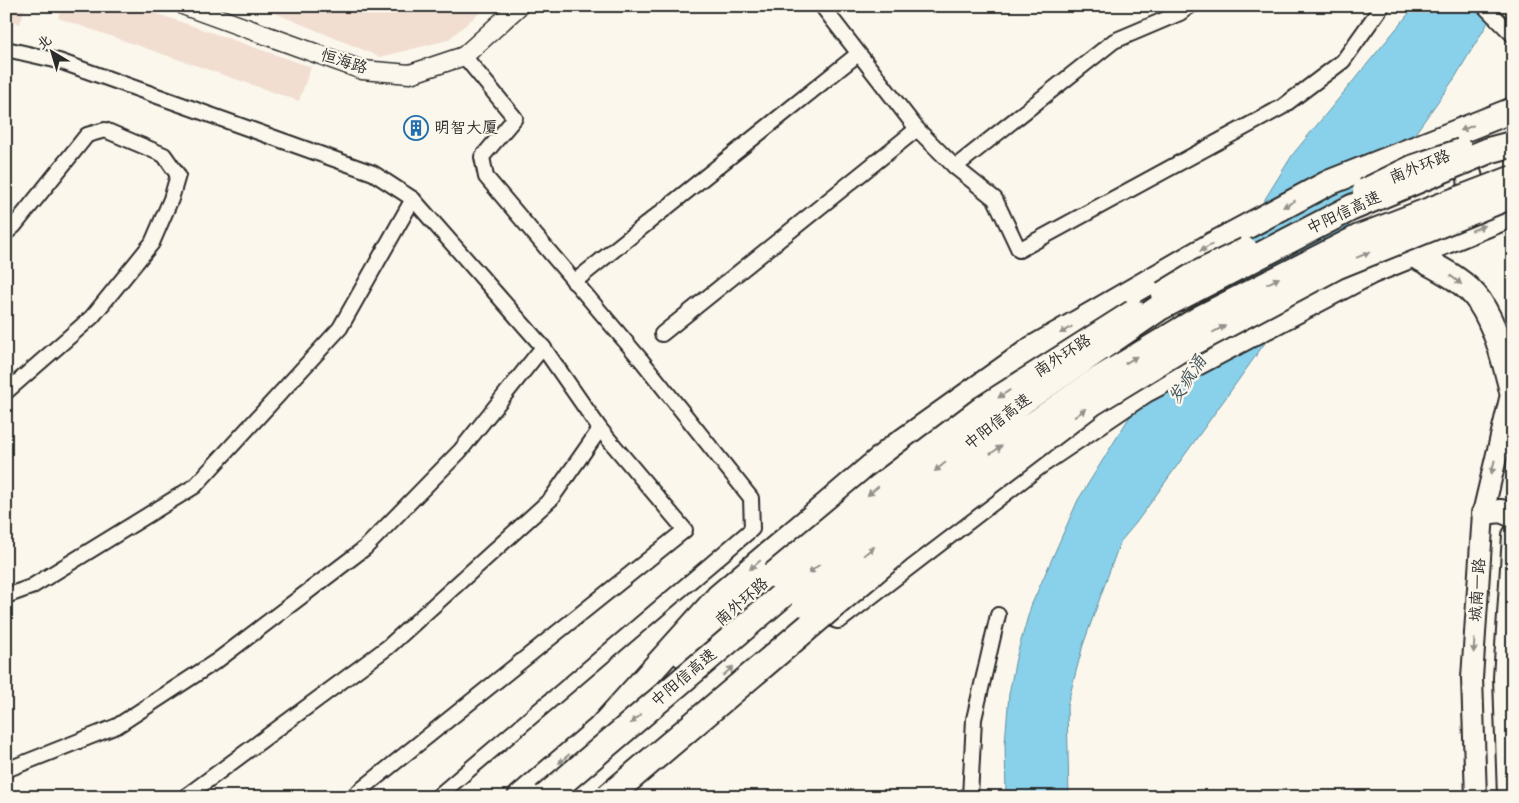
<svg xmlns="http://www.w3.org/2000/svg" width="1519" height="803" viewBox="0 0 1519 803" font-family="Mynerve,'LXGW WenKai TC',sans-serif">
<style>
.built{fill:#f1ded1}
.water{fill:#89d1eb;stroke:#638f9e}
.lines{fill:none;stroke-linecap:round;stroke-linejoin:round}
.minor-casing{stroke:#2b2b2b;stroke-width:18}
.tertiary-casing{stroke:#2b2b2b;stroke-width:21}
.secondary-casing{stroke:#2b2b2b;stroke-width:24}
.primary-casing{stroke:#2b2b2b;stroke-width:26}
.trunk-casing{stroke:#2b2b2b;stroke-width:28}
.minor{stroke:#fbf7ec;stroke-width:14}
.tertiary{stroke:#fbf7ec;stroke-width:18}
.secondary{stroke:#fbf7ec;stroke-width:20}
.primary{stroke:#fbf7ec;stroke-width:22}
.trunk{stroke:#fbf7ec;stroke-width:24}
.trunk-bridge-casing{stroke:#2b2b2b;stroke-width:28;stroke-linecap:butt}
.motorway-bridge-casing{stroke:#2b2b2b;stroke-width:29;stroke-linecap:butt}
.trunk-bridge{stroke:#fbf7ec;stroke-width:24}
.motorway-bridge{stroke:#fbf7ec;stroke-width:25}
.oneway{fill:#93918c}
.labels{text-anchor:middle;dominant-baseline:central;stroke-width:4.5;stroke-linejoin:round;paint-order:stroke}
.street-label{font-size:16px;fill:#2b2b2b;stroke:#fbf7ec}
.poi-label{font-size:16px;fill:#2b2b2b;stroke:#fbf7ec;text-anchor:start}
.water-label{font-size:18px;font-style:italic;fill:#42545b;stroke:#fbf7ec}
</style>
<rect width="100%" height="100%" fill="#fbf7ec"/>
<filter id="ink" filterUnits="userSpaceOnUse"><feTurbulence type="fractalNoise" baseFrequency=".02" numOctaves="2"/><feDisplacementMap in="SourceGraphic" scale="10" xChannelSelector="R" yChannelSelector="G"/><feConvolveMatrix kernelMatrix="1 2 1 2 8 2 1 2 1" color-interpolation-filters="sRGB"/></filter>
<g filter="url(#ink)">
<g class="built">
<path d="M6 6H26L20 24 6 19Z"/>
<path d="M62 6H135L311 67 299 101 58 18Z"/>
<path d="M258 6H388L400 11 410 6H487L448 40 380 57Z"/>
</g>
<path class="water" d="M1415 6H1498L1454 79 1136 523 1120 542 1083 645 1067 706 1069 797H1006L1005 743 1009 694 1016 658 1031 606 1078 500 1293 154Z"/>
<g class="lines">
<defs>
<g id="minor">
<path d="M822 6 917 129 955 167 995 199 1019 250 1282 107 1343 61 1382 6"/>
<path d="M1484 6 1513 35"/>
<path d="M6 49 59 61 373 173 413 199 543 347 600 429 685 530 352 797"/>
<path d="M955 167 1114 41 1180 13 1190 6"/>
<path d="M6 233 14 226 87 135 105 130 164 155 178 175 171 199 152 243 92 317 6 392"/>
<path d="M574 282 858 54"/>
<path d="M662 334 917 129"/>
<path d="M6 596 31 587 195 486 340 328 413 199"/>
<path d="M6 770 117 726 218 660 365 548 460 451 543 347"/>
<path d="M185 797 388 647 551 499 600 429"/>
<path d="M437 797 752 529 751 498 642 361 486 177 482 157 515 118 464 56"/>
<path d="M970 797 974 719 998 615"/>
</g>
<path id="tertiary" d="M185 6 362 70 410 74 464 56 519 6"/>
<g id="secondary">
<path d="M1476 797 1472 678 1483 513 1513 386"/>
<path d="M1508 797 1504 678 1513 535"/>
</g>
<path id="primary" d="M1483 513 1501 511 1513 516"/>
<g id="trunk">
<path d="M1446 152C1473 164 1478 188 1460 211"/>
<path d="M1423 246 1414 255C1436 267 1465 280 1479 301 1497 328 1504 360 1512 391"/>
<path d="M838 616 1037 463 1145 390 1370 272 1513 214"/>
<path d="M683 655 773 575"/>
<path d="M601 727 718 597 893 448 1032 349 1214 244 1328 183 1513 110"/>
<path d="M626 762 671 732"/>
<path d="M520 797 613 717"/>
<path d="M585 797 804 604"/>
</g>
</defs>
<use href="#minor" class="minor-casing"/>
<use href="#tertiary" class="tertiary-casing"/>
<use href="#secondary" class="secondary-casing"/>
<use href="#primary" class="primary-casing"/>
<use href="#trunk" class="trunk-casing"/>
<use href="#minor" class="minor"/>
<use href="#tertiary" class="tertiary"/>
<use href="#secondary" class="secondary"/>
<use href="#primary" class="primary"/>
<use href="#trunk" class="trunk"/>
<defs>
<g id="trunk-bridge">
<path d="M1365 191 1414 167 1461 151"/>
<path d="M1163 294 1196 274 1246 250"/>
<path d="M773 575 880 486 983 408 1134 312"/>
<path d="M804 604 960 475 1092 383 1200 318 1359 237 1513 178"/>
</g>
<g id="motorway-bridge">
<path d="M545 797 813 569 1023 401 1159 308 1351 208 1490 150 1513 144"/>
<path d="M608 797 899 550 1092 403 1177 351 1337 266 1513 195"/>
</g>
</defs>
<use href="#trunk-bridge" class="trunk-bridge-casing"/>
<use href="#motorway-bridge" class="motorway-bridge-casing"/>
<use href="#trunk-bridge" class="trunk-bridge"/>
<use href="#motorway-bridge" class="motorway-bridge"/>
</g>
<defs><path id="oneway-solid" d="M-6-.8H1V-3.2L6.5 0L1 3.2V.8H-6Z" transform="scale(1.25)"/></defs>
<g class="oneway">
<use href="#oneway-solid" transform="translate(1467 128) rotate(158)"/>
<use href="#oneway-solid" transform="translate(1289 204) rotate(152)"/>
<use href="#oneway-solid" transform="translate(1478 228) rotate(-22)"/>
<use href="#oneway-solid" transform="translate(1206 248) rotate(150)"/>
<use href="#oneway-solid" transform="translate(1363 255) rotate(-22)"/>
<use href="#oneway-solid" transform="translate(1456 280) rotate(38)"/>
<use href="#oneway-solid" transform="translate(1273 281) rotate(-27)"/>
<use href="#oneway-solid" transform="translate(1219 329) rotate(-28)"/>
<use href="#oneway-solid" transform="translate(1066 330) rotate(150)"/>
<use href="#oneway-solid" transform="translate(1131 360) rotate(-31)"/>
<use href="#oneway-solid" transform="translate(1004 394) rotate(147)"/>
<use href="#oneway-solid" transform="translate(1080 413) rotate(-37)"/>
<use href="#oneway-solid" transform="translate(996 450) rotate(-35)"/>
<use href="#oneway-solid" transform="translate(940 467) rotate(141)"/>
<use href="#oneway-solid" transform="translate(1493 467) rotate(103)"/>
<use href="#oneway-solid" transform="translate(873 491) rotate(140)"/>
<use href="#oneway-solid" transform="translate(869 551) rotate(-39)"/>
<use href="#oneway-solid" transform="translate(755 565) rotate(140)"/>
<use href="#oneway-solid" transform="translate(814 569) rotate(141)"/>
<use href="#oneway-solid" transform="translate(1474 646) rotate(94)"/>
<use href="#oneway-solid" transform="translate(728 671) rotate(-42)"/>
<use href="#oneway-solid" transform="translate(636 719) rotate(140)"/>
<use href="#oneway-solid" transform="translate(564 759) rotate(139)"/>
</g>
</g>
<defs>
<symbol id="building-ring" viewBox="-11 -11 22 22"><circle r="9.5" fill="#fbf7ec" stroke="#1f6fb2" stroke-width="1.5"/><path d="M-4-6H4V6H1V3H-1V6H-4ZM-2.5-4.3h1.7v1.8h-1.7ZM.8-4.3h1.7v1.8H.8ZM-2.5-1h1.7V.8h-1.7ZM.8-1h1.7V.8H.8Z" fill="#1f6fb2"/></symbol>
</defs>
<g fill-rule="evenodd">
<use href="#building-ring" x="402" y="114" width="28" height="28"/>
</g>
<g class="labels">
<g class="street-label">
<text transform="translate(344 62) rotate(17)">恒海路</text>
<text transform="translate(1420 167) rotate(-22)">南外环路</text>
<text transform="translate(1344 213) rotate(-25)">中阳信高速</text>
<text transform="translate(1063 356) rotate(-33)">南外环路</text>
<text transform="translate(998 422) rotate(-38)">中阳信高速</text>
<text transform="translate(1478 590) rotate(-86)">城南一路</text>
<text transform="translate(742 602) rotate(-41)">南外环路</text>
<text transform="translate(684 678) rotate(-40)">中阳信高速</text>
</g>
<g class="poi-label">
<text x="434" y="128">明智大厦</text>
</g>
<g class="water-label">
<text transform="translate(1188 380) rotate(-57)">发疯涌</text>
</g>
</g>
<rect width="1519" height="803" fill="none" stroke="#fbf7ec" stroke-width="25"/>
<rect x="12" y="12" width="1494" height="778" fill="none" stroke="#2b2b2b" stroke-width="2" filter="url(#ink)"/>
<g transform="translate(52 52) rotate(322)" stroke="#fbf7ec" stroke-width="4" paint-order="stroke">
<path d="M0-4L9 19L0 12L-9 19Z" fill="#2b2b2b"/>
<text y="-8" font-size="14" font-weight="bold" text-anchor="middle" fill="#2b2b2b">北</text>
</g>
</svg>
